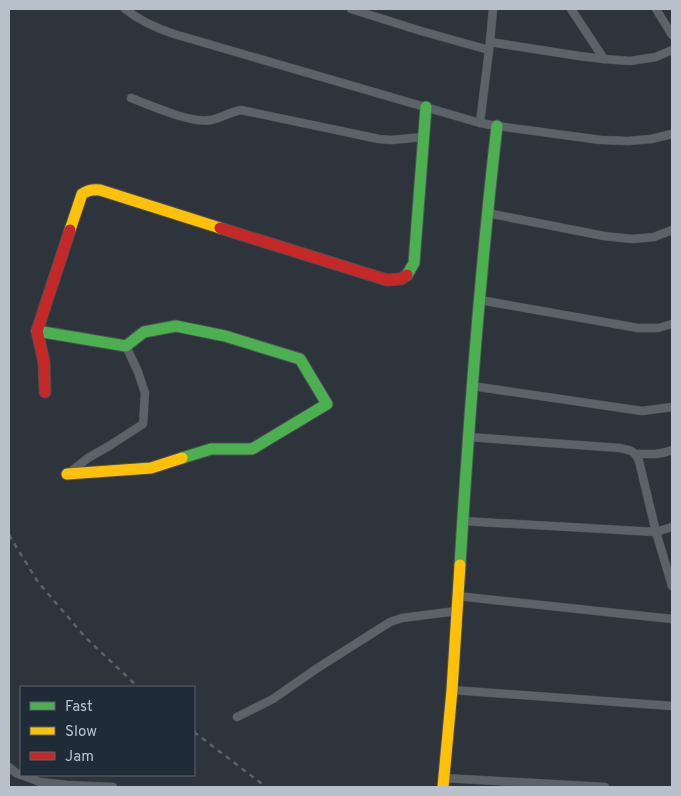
<svg xmlns="http://www.w3.org/2000/svg" width="681" height="796" viewBox="0 0 681 796" font-family="Overpass,sans-serif">
<style>
.lines{fill:none;stroke-linecap:round;stroke-linejoin:round}
.street-casing{stroke:#4b5055;stroke-width:9}
.fast-casing{stroke:#4b5055;stroke-width:13}
.slow-casing{stroke:#4b5055;stroke-width:13}
.jam-casing{stroke:#4b5055;stroke-width:13}
.street{stroke:#5d6269;stroke-width:8}
.fast{stroke:#4caf50;stroke-width:11}
.slow{stroke:#ffc107;stroke-width:11}
.jam{stroke:#c62828;stroke-width:11}
.rail{stroke:#5c6166;stroke-width:2.5;stroke-dasharray:5 5;stroke-linecap:butt}
</style>
<rect width="100%" height="100%" fill="#2d343b"/>
<g class="lines">
<defs>
<g id="street">
<path d="M125 9C140 21 156 28 174 34L480 123 497 126 601 140 628 141 651 139 672 134"/>
<path d="M351 9 421 31 489 50"/>
<path d="M571 9 604 59"/>
<path d="M656 9 672 35"/>
<path d="M490 42 579 56 604 59 630 61 656 57 672 50"/>
<path d="M131 98C150 105 191 124 211 120 221 118 230 112 241 110L379 139 391 140 424 137"/>
<path d="M480 123 490 42 493 9"/>
<path d="M487 213 604 236 632 239 654 237 672 230"/>
<path d="M480 300 638 328H658L672 324"/>
<path d="M472 386 642 411 672 407"/>
<path d="M468 437 620 448C631 450 635 451 639 461L656 532 672 586"/>
<path d="M636 454C649 454 661 455 672 450"/>
<path d="M69 473 88 458 109 446 143 424 145 393 138 372 126 346"/>
<path d="M462 521 656 532 672 527"/>
<path d="M457 596 672 619"/>
<path d="M452 690 672 706"/>
<path d="M237 717 273 699 316 669 390 622 402 618 457 611"/>
<path d="M9 767 16 773 21 775"/>
<path d="M22 775 40 782 67 785 113 787"/>
<path d="M444 778 605 787"/>
</g>
<g id="fast">
<path d="M407 275 414 263 426 107"/>
<path d="M37 331 126 346 144 332 176 326 225 336 300 359 327 404 252 449H211L182 458"/>
<path d="M460 565C469 418 480 272 497 126"/>
</g>
<g id="slow">
<path d="M70 230 82 194C88 190 93 189 100 190L220 228"/>
<path d="M67 474 151 468 182 458"/>
<path d="M443 787 452 690 460 565"/>
</g>
<g id="jam">
<path d="M220 228 387 280 401 279 407 275"/>
<path d="M45 392 44 362 37 331 70 230"/>
</g>
</defs>
<use href="#street" class="street-casing"/>
<use href="#fast" class="fast-casing"/>
<use href="#slow" class="slow-casing"/>
<use href="#jam" class="jam-casing"/>
<use href="#street" class="street"/>
<use href="#fast" class="fast"/>
<use href="#slow" class="slow"/>
<use href="#jam" class="jam"/>
<g class="rail">
<path d="M9 535 38 582 86 638 138 687"/>
<path d="M194 732 266 787"/>
</g>
</g>
<rect width="681" height="796" fill="none" stroke="#b8c1cb" stroke-width="20"/>
<rect x="20" y="686" width="175" height="90" fill="#1f2b36" stroke="#5c6772"/>
<rect x="30" y="702" width="25" height="8" fill="#4caf50" stroke="#5c6772"/>
<text x="65" y="711" font-size="15" fill="#b8c1cb">Fast</text>
<rect x="30" y="727" width="25" height="8" fill="#ffc107" stroke="#5c6772"/>
<text x="65" y="736" font-size="15" fill="#b8c1cb">Slow</text>
<rect x="30" y="752" width="25" height="8" fill="#c62828" stroke="#5c6772"/>
<text x="65" y="761" font-size="15" fill="#b8c1cb">Jam</text>
</svg>
